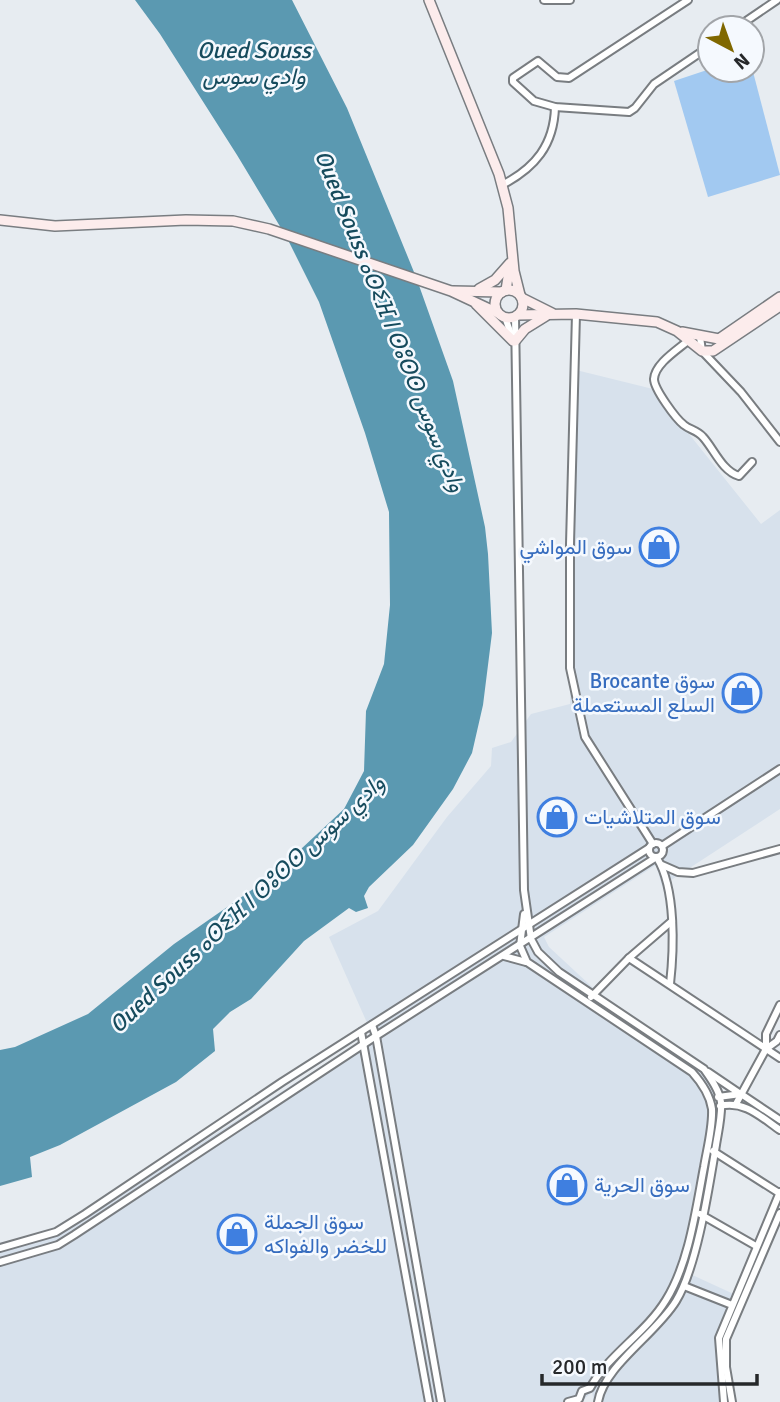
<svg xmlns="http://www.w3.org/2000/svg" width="780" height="1402" viewBox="0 0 780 1402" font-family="Signika,Vazirmatn,'Noto Sans Tifinagh',sans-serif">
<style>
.built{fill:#d7e1ec}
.green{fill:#a2c9f1}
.water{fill:#5b99b1}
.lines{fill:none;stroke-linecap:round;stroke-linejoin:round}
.street-casing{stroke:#797d81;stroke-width:10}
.secondary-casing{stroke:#797d81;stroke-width:12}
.street{stroke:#fff;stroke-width:6}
.secondary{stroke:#fcecec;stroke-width:9}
.labels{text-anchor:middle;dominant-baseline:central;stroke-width:5;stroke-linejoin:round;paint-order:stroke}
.shop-label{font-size:21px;fill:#366cbe;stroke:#f5f9fe;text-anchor:start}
.water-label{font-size:23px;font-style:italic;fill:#164b5d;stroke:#f5f9fe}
</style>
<rect width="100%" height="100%" fill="#e7ecf1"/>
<path class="built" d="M576 370 653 389 761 524 780 510V809L662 886 656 865 544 937 549 947 618 1011 701 1070 720 1098 688 1273 738 1296 720 1341 722 1402H594L592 1392 581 1402H0V1252L58 1234 372 1034 329 937 378 911 447 817 491 766 492 748 511 742 531 714 570 704Z"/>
<path class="green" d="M752 68 780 175 708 197 674 81 710 69Z"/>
<path class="water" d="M135 0H292L347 108 416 277 453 381 485 527 488 554 492 633 483 705 472 753 453 789 413 845 369 887 364 896 368 908 356 912 349 908 304 941 251 999 230 1012 213 1029 215 1051 176 1082 60 1145 30 1157 32 1177 0 1186V1050L15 1047 88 1014 174 944 272 876 344 809 364 771 366 711 384 664 390 605 389 512 365 433 319 302 287 238 237 155 160 34Z"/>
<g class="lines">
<defs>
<g id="street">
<path d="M544 0H570"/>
<path d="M688 0 569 78 557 77 538 61 513 78V82L534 101 555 107 629 112 635 108 654 84 710 46"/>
<path d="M736 28 777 0"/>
<path d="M502 185C535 168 554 145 555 107"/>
<path d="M576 314 570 544V668L585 737 653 844"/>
<path d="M515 316 524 890 531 939 538 952 559 972 704 1069C711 1079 719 1090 721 1102 722 1116 718 1132 716 1145 709 1187 697 1267 676 1301 656 1334 604 1366 598 1402"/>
<path d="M505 317 512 337"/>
<path d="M700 337 702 351 741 392 780 442"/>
<path d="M690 339C679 349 655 363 654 379 654 389 676 419 684 425 690 430 697 430 703 437 714 449 722 471 739 476L752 462"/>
<circle cx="656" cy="850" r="7"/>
<path d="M662 846 780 769"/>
<path d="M657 858C676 889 674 949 670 984"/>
<path d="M662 865 678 872 693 873 780 849"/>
<path d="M524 914 520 946 527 962 692 1072C701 1082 710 1095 712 1109 713 1127 707 1149 704 1167 696 1209 689 1263 666 1300 646 1333 609 1354 590 1388L582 1391 579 1399 568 1402"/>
<path d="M504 956 526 962"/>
<path d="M629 958 672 921"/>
<path d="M591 997 629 958 780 1058"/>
<path d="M372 1025 376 1036 441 1402"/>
<path d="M361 1032 429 1402"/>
<path d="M766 1049V1034L780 1005"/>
<path d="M708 1072 739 1093"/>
<path d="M718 1097 741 1094 780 1120"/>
<path d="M736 1104 766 1049 777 1041 780 1035"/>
<path d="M720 1106C744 1100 761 1117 780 1130"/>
<path d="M713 1151 779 1193"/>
<path d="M700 1214 756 1246"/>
<path d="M0 1248 56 1232 85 1214 282 1082 649 848"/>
<path d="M0 1262 58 1245 74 1235 376 1036 655 858"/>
<path d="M684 1286 732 1305"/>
<path d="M724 1402 719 1338 780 1192"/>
<path d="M732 1402 726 1367V1339L780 1213"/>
</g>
<g id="secondary">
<path d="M429 0 499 174 508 208 514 271 520 295"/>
<path d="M0 220 55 226 186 220 233 221 269 229 451 291 498 313"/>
<path d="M479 289 495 280 510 263"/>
<path d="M506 290 510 265"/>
<circle cx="509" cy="304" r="14"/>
<path d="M453 291 502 292"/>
<path d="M522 298 552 313"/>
<path d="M476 304 513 341"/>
<path d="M518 315 576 314 657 322 677 331 702 351H713L780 306"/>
<path d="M682 332 719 339 780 297"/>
<path d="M515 341 525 329 546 316"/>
</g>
</defs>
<use href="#street" class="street-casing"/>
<use href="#secondary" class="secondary-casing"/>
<use href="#street" class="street"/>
<use href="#secondary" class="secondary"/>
</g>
<defs>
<symbol id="shop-ring" viewBox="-11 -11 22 22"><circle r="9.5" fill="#f5f9fe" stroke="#3f7fe0" stroke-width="1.5"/><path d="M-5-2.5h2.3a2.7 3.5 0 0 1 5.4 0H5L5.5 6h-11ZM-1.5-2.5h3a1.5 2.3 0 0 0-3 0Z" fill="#3f7fe0"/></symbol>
</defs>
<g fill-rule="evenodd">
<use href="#shop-ring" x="637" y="525" width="44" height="44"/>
<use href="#shop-ring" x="720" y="671" width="44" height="44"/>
<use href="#shop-ring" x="535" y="795" width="44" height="44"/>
<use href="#shop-ring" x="545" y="1163" width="44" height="44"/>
<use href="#shop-ring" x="215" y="1212" width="44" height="44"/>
</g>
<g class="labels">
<g class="shop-label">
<text x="632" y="547" text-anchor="end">سوق المواشي</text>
<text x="715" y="681" text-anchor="end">Brocante سوق<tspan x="715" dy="24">السلع المستعملة</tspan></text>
<text x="584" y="817">سوق المتلاشيات</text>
<text x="594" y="1185">سوق الحرية</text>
<text x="264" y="1222">سوق الجملة<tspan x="264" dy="24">للخضر والفواكه</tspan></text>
</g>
<g class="water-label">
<text x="254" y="50">Oued Souss<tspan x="254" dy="26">وادي سوس</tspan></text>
<text transform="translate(390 321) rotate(68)">Oued Souss ⴰⵙⵉⴼ ⵏ ⵙⵓⵙⵙ وادي سوس</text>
<text transform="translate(247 904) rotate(-43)">Oued Souss ⴰⵙⵉⴼ ⵏ ⵙⵓⵙⵙ وادي سوس</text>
</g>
</g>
<g transform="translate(731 49) rotate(139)"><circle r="33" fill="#f5f9fe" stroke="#a2a5a9" stroke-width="2"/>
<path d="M0-5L12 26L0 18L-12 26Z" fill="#806800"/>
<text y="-10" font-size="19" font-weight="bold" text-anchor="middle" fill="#26282a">N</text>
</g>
<path d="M542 1374v10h215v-10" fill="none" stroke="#26282a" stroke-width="3.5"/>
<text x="552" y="1374" font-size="21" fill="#26282a" stroke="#f5f9fe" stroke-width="5" paint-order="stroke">200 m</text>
</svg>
